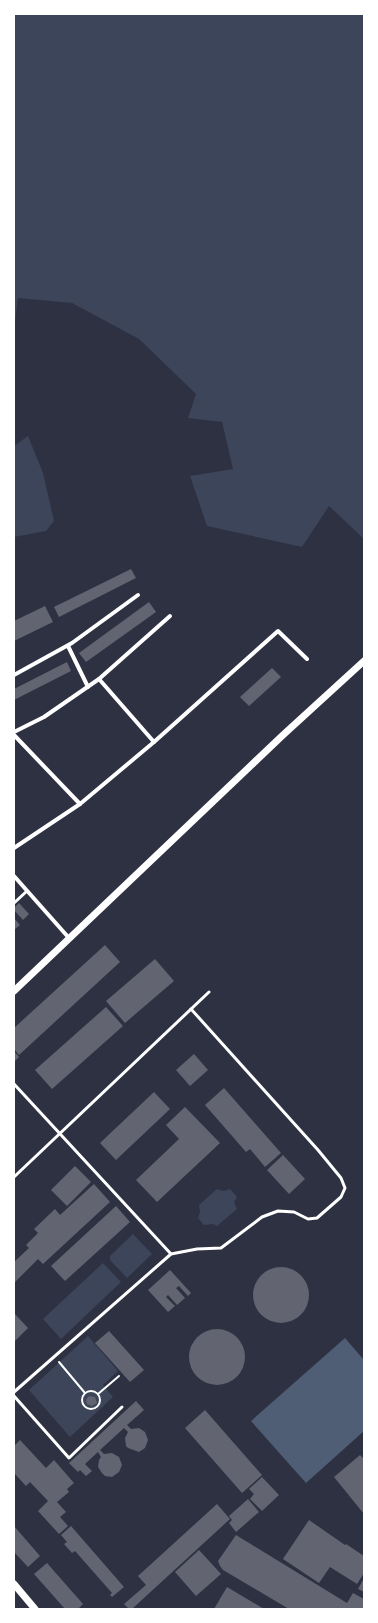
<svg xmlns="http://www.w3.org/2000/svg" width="378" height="1623" viewBox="0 0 378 1623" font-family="Raleway,sans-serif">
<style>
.green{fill:#3c4559}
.water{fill:#4f5d75}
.building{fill:#626471}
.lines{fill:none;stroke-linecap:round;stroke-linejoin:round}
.path{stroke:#fff;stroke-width:2}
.service{stroke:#fff;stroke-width:3}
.minor{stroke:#fff;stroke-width:4}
.tertiary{stroke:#fff;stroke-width:7}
</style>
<rect width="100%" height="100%" fill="#2d3142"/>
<g class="green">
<path d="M14 14H364V539L329 506 302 547 207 526 190 476 233 469 222 422 188 418 196 394 139 339 72 303 18 298 14 329Z"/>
<path d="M28 436 43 473 54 521 46 531 14 537V446Z"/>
<path d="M217 1189 223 1191 230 1189 237 1197 234 1202 237 1209 217 1226 213 1224 204 1225 198 1218 200 1212 199 1205Z"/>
<path d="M133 1234 152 1254 127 1278 110 1260V1256Z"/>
<path d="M103 1263 121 1282 61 1339 43 1319Z"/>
<path d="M88 1336 118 1371 103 1385 113 1397 70 1437 29 1390Z"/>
</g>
<path class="water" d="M345 1338 364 1360V1431L306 1483 251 1421Z"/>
<g class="building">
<path d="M131 569 136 578 59 617 54 607Z"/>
<path d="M149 602 156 612 86 662 79 653Z"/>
<path d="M45 606 53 622 14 641V621Z"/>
<path d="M67 662 71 671 14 700V689Z"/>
<path d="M272 668 281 677 249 706 240 697Z"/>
<path d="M19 903 29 914 23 920 14 910V908Z"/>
<path d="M14 918 20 925 14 930Z"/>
<path d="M105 945 120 962 19 1055 14 1049V1028Z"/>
<path d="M155 959 174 981 125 1023 106 1001Z"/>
<path d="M106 1007 123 1026 52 1089 35 1070Z"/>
<path d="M14 1051 19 1057 14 1062Z"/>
<path d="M194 1054 208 1070 190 1086 176 1070Z"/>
<path d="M224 1088 281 1153 265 1167 250 1149 246 1152 205 1105Z"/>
<path d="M154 1092 170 1109 116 1160 100 1143Z"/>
<path d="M185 1107 220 1143 157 1202 136 1180 179 1139 166 1125Z"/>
<path d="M283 1155 305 1179 289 1194 267 1170Z"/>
<path d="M75 1166 91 1182 67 1206 51 1190Z"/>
<path d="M94 1184 110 1202 43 1264 38 1259 14 1283V1262L29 1248 26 1245 38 1233 34 1229 55 1209 60 1215Z"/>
<path d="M116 1206 130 1222 65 1281 51 1266Z"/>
<circle cx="281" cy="1295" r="28"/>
<path d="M170 1270 191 1293 188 1296 179 1286 176 1288 185 1298 177 1305 168 1295 166 1297 175 1306 168 1312 148 1290Z"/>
<path d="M14 1313 28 1328 14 1342Z"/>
<circle cx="217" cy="1357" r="28"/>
<path d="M109 1331 144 1370 130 1382 95 1343Z"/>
<path d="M89 1396 95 1397 97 1403 92 1406 87 1404 86 1400Z"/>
<path d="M136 1401 144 1410 127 1425 131 1429 139 1428 145 1432 148 1440 145 1448 139 1452 128 1448 126 1446 125 1438 128 1432 124 1428 100 1450 104 1454 112 1453 119 1457 122 1465 119 1472 112 1477 105 1476 102 1473 98 1467 99 1460 101 1457 98 1452 85 1464 92 1471 86 1476 80 1470 78 1472 69 1463Z"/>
<path d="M205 1410 262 1475 242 1493 185 1428Z"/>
<path d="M20 1440 46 1468 54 1460 74 1483 67 1489 69 1492 57 1502 66 1512 60 1517 68 1526 59 1534 38 1511 48 1501 30 1482 26 1486 14 1473V1446Z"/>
<path d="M360 1455 364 1459V1514L334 1477Z"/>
<path d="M262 1477 279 1495 262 1511 250 1499 254 1494 249 1489Z"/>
<path d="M248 1499 259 1512 236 1532 229 1523 232 1520 229 1516Z"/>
<path d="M217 1504 230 1519 132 1609H129L124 1604 146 1585 138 1576Z"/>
<path d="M309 1520 345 1545 346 1544 364 1556V1573L357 1584 330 1567 319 1583 283 1559Z"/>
<path d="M14 1526 40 1556 28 1567 14 1552Z"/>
<path d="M71 1526 124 1587 112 1597 110 1595 112 1593 75 1551 72 1553 64 1544 67 1542 61 1535Z"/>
<path d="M236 1535 347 1603 353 1593 364 1599V1609H289L223 1570 220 1566 218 1561Z"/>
<path d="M199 1550 221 1574 196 1596 175 1572Z"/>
<path d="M47 1563 83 1604 78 1609H65L34 1574Z"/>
<path d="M364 1578V1592L358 1589Z"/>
<path d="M227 1587 264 1609H214Z"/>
</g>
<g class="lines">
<g class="path">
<path d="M59 1362 85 1393"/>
<circle cx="91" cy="1400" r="9"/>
<path d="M98 1394 119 1376"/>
</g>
<g class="service">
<path d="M14 903 27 891"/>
<path d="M14 1084 171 1254"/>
<path d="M14 1177 209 992"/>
<path d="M14 1392 171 1254 197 1249 221 1248 262 1217 278 1211 294 1212 308 1219 317 1218 341 1197 345 1188 341 1178 318 1150 191 1009"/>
<path d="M14 1396 69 1458 122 1407"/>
</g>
<g class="minor">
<path d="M68 646 88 687"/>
<path d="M14 675 72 643 138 595"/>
<path d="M99 679 154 742 278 631 307 659"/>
<path d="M14 732 44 717 99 679 170 616"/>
<path d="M14 735 80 804"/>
<path d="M14 848 80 804 154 742"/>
<path d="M14 876 69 938"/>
</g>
<g class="tertiary">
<path d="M14 991 283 735 364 661"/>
<path d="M14 1584 35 1609"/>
</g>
</g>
<rect width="378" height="1623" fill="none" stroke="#ffffff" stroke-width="30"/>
</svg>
